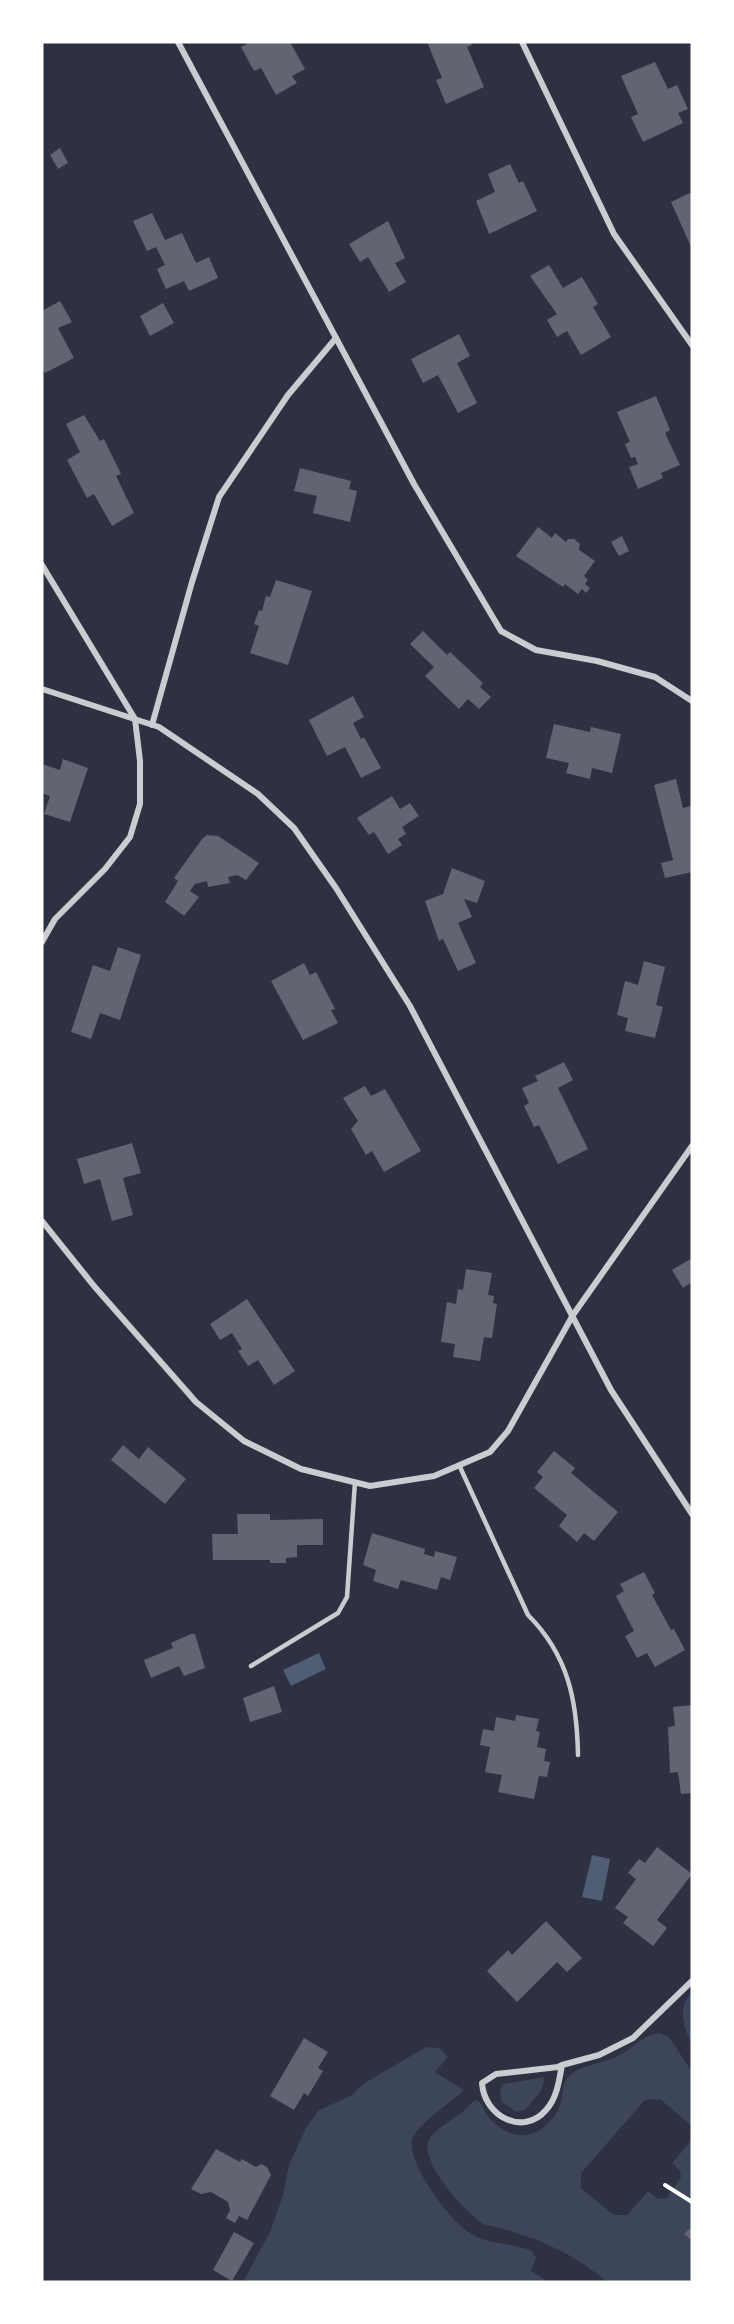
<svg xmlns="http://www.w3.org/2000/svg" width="734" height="2324" viewBox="0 0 734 2324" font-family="Quicksand,sans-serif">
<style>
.green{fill:#3c4559}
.water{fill:#4f5d75}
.building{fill:#626471}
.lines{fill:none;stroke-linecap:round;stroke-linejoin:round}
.path{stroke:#fff;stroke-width:4}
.service{stroke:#caccd0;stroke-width:4.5}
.minor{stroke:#caccd0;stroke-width:6}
</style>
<rect width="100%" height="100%" fill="#2d3142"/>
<g class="green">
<path d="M692 1992V2044C683 2027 677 2007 692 1992Z"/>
<path d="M660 2033 669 2037 692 2072V2135L691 2125 660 2099 645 2100 581 2173V2188L614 2215H627L648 2191 658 2199 667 2198 681 2177 680 2171 672 2163 692 2140V2226L684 2234 692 2241V2282H607C570 2250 530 2235 483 2224 465 2213 416 2159 430 2138 440 2124 461 2117 472 2102L477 2100C483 2104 483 2109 487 2115 493 2124 506 2133 517 2135 537 2138 556 2120 561 2102 563 2093 562 2084 569 2076 579 2066 603 2063 616 2057 632 2050 642 2035 660 2033Z"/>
<path d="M426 2047 440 2048 448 2057 435 2072 464 2090C451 2102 420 2123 413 2137 403 2160 453 2225 473 2235 491 2244 513 2244 531 2250L536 2258 531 2271 549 2282H243L270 2232 283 2195 289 2165 306 2128 318 2111 352 2095 363 2084Z"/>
<path d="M545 2077 541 2091 525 2110 516 2112 502 2102 500 2090 503 2084Z"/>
</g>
<g class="water">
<path d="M319 1653 326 1669 291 1686 283 1670Z"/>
<path d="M592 1855 610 1859 602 1901 582 1897Z"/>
</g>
<g class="building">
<path d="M246 42H290L305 69 292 76 297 83 276 95 261 68 254 71 241 47 247 44Z"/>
<path d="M427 42H470L472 45 467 47 484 87 446 104 436 80 442 78Z"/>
<path d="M655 62 668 89 677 85 688 109 678 113 683 123 643 142 631 117 638 114 621 76Z"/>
<path d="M60 148 68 163 58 169 50 155Z"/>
<path d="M510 164 519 183 523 181 537 211 489 234 476 201 495 192 488 174Z"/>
<path d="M692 192V249L671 202Z"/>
<path d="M152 213 165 240 182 233 196 263 209 257 218 278 189 291 184 281 166 289 157 269 165 265 156 247 147 251 133 221Z"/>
<path d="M388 221 405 258 395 263 406 282 389 292 368 257 360 262 349 244Z"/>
<path d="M549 265 563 288 582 277 598 304 593 307 611 337 581 355 567 331 557 337 547 320 557 314 530 276Z"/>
<path d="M60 301 72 322 58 328 74 358 45 373 42 368V311Z"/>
<path d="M163 303 174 323 150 336 140 316Z"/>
<path d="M459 334 470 356 457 363 477 403 458 413 438 375 423 383 411 359Z"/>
<path d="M656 396 670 430 665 433 680 465 661 473 663 478 638 489 629 467 638 464 635 457 631 458 625 444 630 442 617 412Z"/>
<path d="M84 415 100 441 104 439 121 474 116 476 134 513 112 526 94 494 87 498 67 460 80 452 66 424Z"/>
<path d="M300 468 351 481 349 489 357 491 350 522 313 513 317 496 294 491Z"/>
<path d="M538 527 552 538 555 533 566 542 568 539H574L580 544 579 550 595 561 584 576 588 580 585 584 590 588 586 593 582 589 578 594 565 584 563 587 516 556Z"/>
<path d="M622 536 629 551 619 556 611 542Z"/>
<path d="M276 580 312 591 288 665 250 653 259 626 254 624 259 610 262 611 266 596 270 597Z"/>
<path d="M423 631 447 655 450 652 483 683 480 687 491 697 479 709 468 699 459 709 425 676 434 667 410 644Z"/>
<path d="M353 696 364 717 353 723 361 739 364 737 381 768 361 778 345 747 327 756 309 720Z"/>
<path d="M554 724 590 732 591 727 621 734 612 773 592 768 590 779 566 773 569 763 546 758Z"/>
<path d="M63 759 88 768 70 822 44 814 50 796 42 793V764L60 770Z"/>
<path d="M676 779 683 808 691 806 692 810V872L665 878 661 863 673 860 654 785Z"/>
<path d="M392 796 400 809 410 803 419 816 402 827 406 834 398 839 402 845 388 854 374 832 369 835 357 818Z"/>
<path d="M207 835 218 836 259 863 246 880 237 875 228 877 230 883 208 887 207 881 195 884 190 891 199 897 184 916 165 902 178 881 174 878 202 839Z"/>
<path d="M452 868 485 881 477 903 464 899 472 917 458 923 476 963 458 971 443 939 439 941 425 901 443 894Z"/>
<path d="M118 947 141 955 120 1020 100 1013 91 1039 71 1032 93 965 110 971Z"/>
<path d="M644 961 665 967 656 1005 663 1007 655 1038 625 1031 628 1018 617 1015 625 981 638 985Z"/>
<path d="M304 963 310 975 316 972 335 1009 331 1010 338 1023 303 1040 271 981Z"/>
<path d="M564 1062 573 1080 558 1088 588 1149 558 1164 539 1125 534 1127 524 1106 529 1103 522 1088 538 1081 535 1076Z"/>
<path d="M365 1086 371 1096 385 1089 421 1151 384 1172 372 1151 366 1155 351 1129 358 1121 343 1098Z"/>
<path d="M132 1143 141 1173 123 1178 133 1215 112 1221 100 1179 84 1184 77 1159Z"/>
<path d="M692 1258V1282L683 1288 672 1270Z"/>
<path d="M466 1269 492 1273 488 1295 494 1296 493 1303 497 1304 492 1338 484 1337 480 1361 453 1357 455 1344 441 1342 447 1302 456 1304 458 1289 463 1290Z"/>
<path d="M247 1299 295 1371 274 1385 258 1360 248 1366 238 1351 242 1349 232 1333 220 1340 210 1324Z"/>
<path d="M123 1445 139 1459 148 1447 186 1479 165 1504 111 1460Z"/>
<path d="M554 1451 575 1468 571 1473 618 1512 594 1541 584 1533 577 1542 559 1526 567 1515 534 1488 543 1477 537 1472Z"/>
<path d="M237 1514H270V1520L323 1519V1545H297V1557L286 1558V1563H270V1560H213L212 1534H238Z"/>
<path d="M372 1533 425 1549 424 1554 434 1557 435 1551 457 1557 450 1580 441 1577 437 1590 401 1580 398 1589 373 1581 376 1570 363 1565Z"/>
<path d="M644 1572 655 1593 652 1595 671 1630 674 1629 685 1650 655 1667 647 1653 637 1658 625 1636 634 1631 616 1596 624 1591 620 1584Z"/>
<path d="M191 1634H195L205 1668 184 1676 179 1666 151 1678 144 1660 173 1648 171 1643Z"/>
<path d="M274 1686 282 1712 250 1722 243 1698Z"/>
<path d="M692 1705V1793L681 1794 678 1772 670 1773 668 1727 675 1726 673 1707Z"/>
<path d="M516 1715 539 1719 536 1731 540 1732 537 1747 546 1749 544 1761 550 1762 547 1777 539 1776 534 1799 498 1792 502 1775 485 1772 490 1747 480 1745 483 1729 494 1731 496 1717 515 1721Z"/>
<path d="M657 1847 692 1874 657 1920 667 1928 653 1946 623 1923 628 1917 615 1908 636 1879 628 1873 639 1859 645 1863Z"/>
<path d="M546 1921 582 1958 567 1972 557 1962 517 2002 487 1971 508 1950 512 1955Z"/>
<path d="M304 2038 328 2052 318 2068 323 2071 308 2096 304 2093 294 2110 270 2096Z"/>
<path d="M216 2149 240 2162 242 2159 256 2167 261 2164 267 2167 271 2175 247 2220 239 2216 235 2223 226 2218 230 2210 228 2202 211 2192 201 2194 191 2189Z"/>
<path d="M692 2226V2241L684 2234Z"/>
<path d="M234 2232 254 2243 232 2281 213 2270Z"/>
</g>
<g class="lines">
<path class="path" d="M665 2185 692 2202"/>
<g class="service">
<path d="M460 1467 528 1615C568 1655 577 1700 578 1755"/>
<path d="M251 1666 338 1613 347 1597 355 1482"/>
</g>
<g class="minor">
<path d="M178 42 414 484 501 631 536 650 597 661 655 677 692 701"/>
<path d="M522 42 614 234 692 345"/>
<path d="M42 565 135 719 140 761V804L130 837 105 869 55 919 42 942"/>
<path d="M42 689 159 727 258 794 294 828 336 888 410 1006 611 1390 692 1514"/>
<path d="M152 725 192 582 219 497 288 395 336 338"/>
<path d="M42 1221 94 1286 196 1402 244 1441 301 1469 370 1486 434 1476 490 1452 508 1431 573 1315 692 1146"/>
<path d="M562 2065C559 2081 557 2098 546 2110 523 2137 484 2116 482 2083L496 2074 558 2067 562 2065 599 2055 633 2038 692 1981"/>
</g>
</g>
<rect width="734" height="2324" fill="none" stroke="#ffffff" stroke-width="87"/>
</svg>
